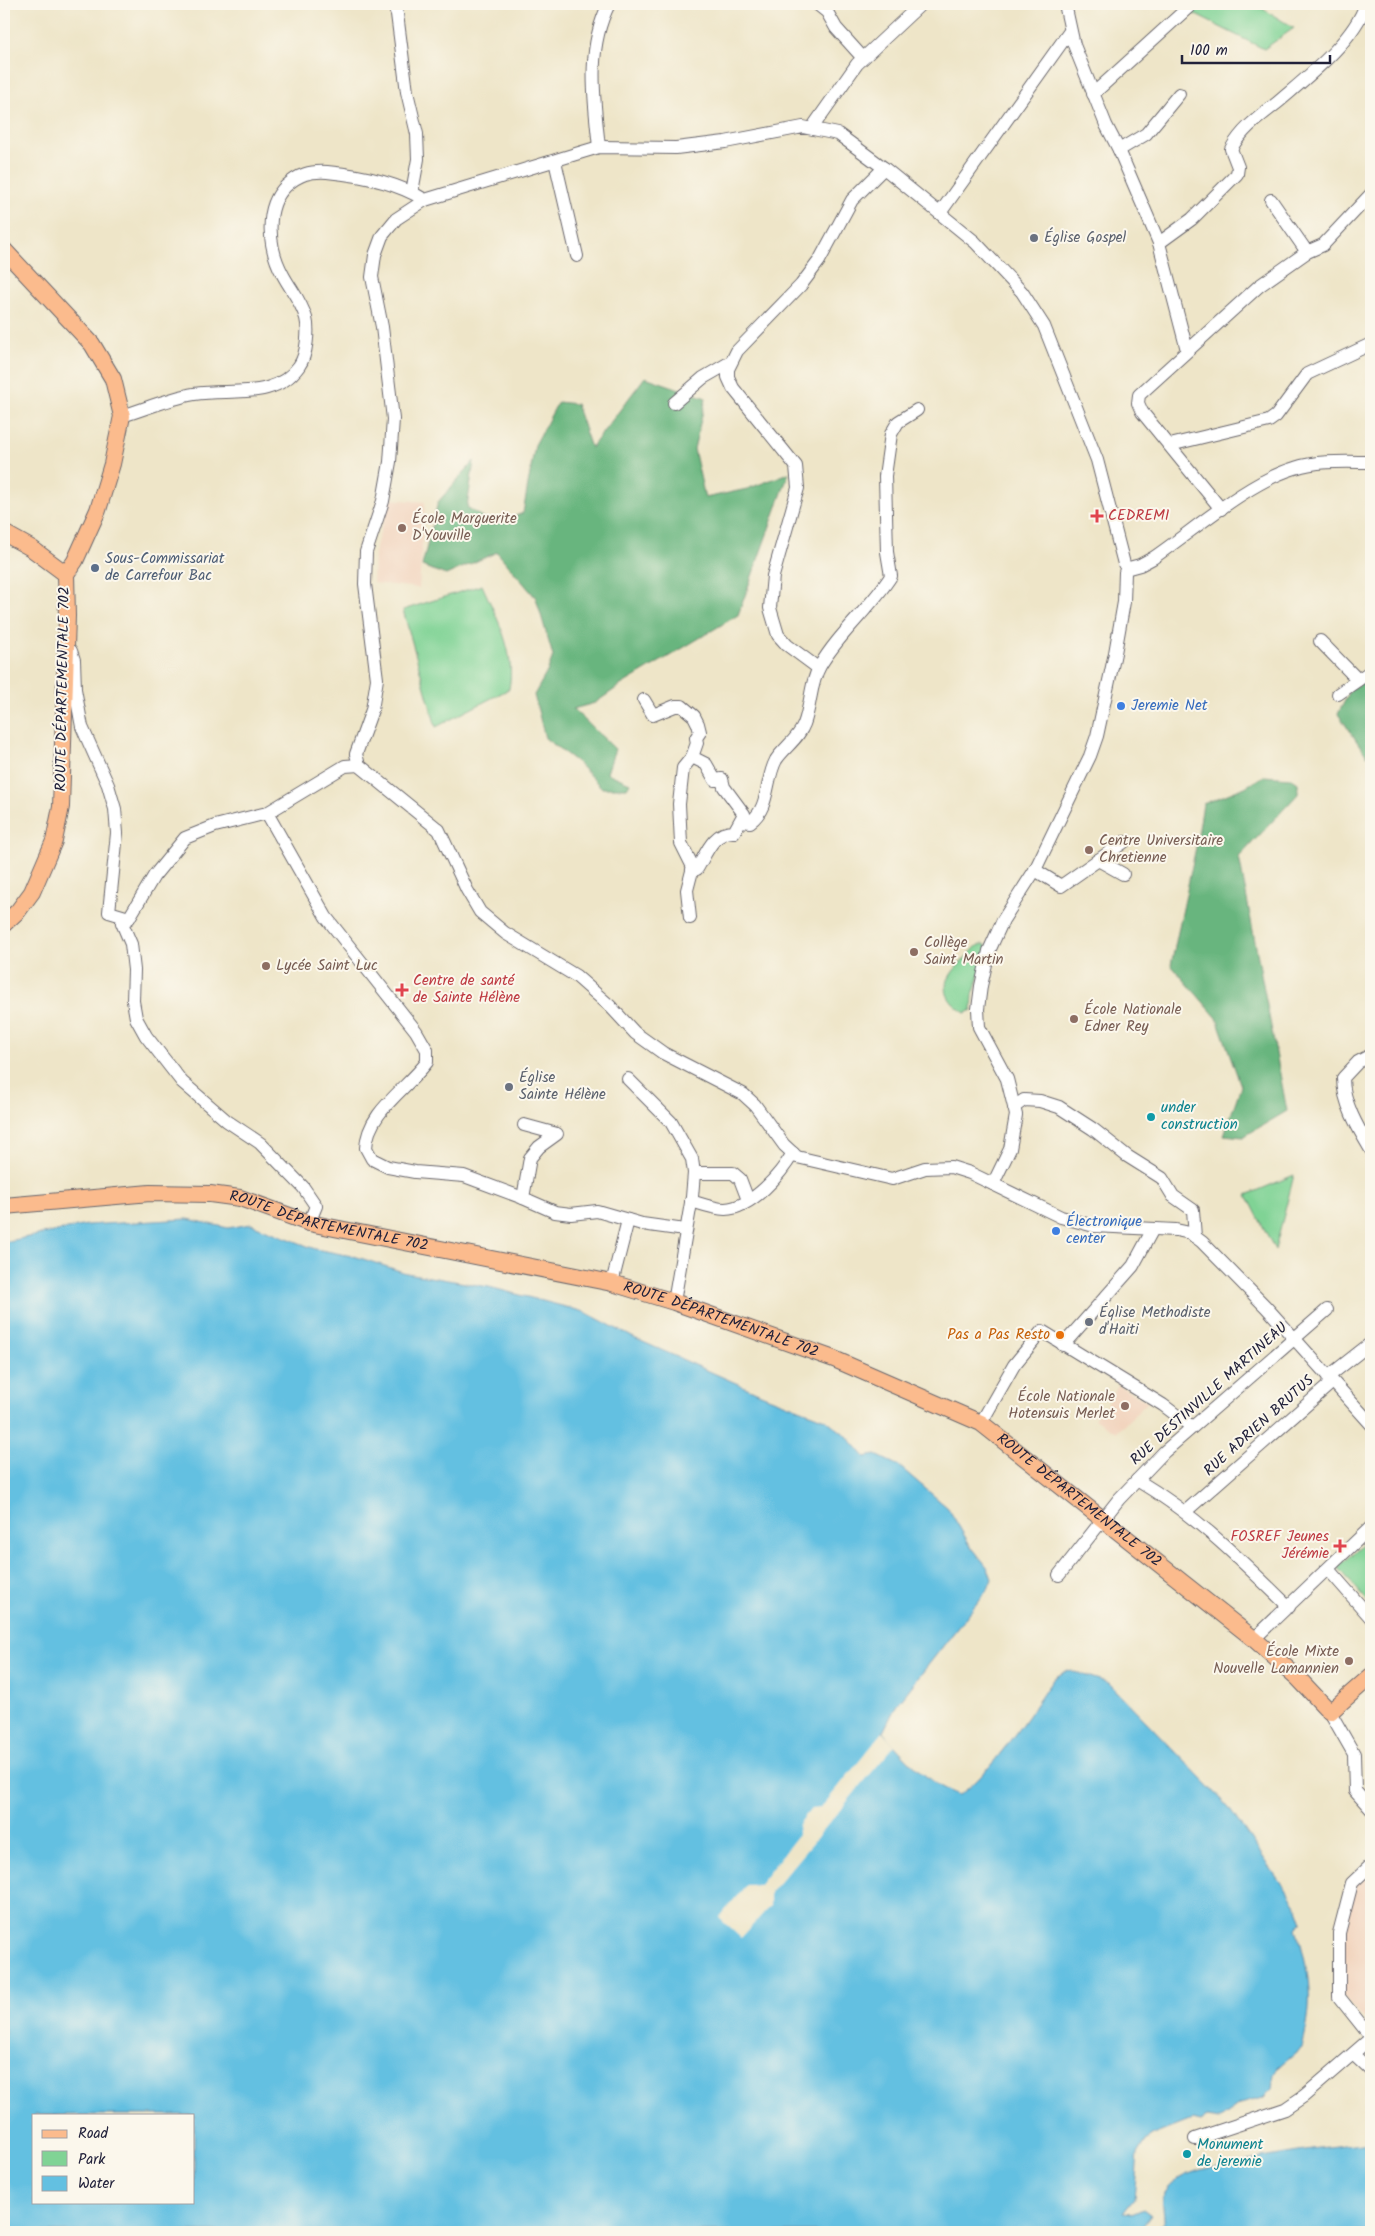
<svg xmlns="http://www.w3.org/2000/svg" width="1375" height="2236" viewBox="0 0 1375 2236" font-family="Kalam,sans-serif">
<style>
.built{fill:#f2d4be}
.green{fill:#80d395;stroke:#517a68}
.forest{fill:#68b57e;stroke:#456c5c}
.water{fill:#63c0e1;stroke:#42718e;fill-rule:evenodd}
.pier{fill:#eee5c8}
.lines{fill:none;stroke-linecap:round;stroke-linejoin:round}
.minor-casing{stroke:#69666c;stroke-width:14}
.major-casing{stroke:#69666c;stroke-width:18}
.minor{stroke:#fff;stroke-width:12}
.major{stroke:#fbbb8d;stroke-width:16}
.worship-dot{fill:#6b7280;stroke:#fbf7ec;stroke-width:2}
.health-dot{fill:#e0444e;stroke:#fbf7ec;stroke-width:2}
.education-dot{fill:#8d6e63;stroke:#fbf7ec;stroke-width:2}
.service-dot{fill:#5c6f8a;stroke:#fbf7ec;stroke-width:2}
.shop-dot{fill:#3f7fe0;stroke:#fbf7ec;stroke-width:2}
.culture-dot{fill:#0f9aa8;stroke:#fbf7ec;stroke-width:2}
.food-dot{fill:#e8710a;stroke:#fbf7ec;stroke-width:2}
.labels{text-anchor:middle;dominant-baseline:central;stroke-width:4;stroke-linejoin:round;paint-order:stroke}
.worship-label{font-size:15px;fill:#5b616d;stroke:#fbf7ec;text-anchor:start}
.health-label{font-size:15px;fill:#be3a42;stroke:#fbf7ec;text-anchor:start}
.education-label{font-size:15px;fill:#785e54;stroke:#fbf7ec;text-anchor:start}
.service-label{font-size:15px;fill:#4e5e75;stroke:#fbf7ec;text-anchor:start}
.street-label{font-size:15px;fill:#22223b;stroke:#fbf7ec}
.shop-label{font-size:15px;fill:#366cbe;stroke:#fbf7ec;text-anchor:start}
.culture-label{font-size:15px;fill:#0d838f;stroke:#fbf7ec;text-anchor:start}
.food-label{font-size:15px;fill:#c56008;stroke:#fbf7ec;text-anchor:end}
</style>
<rect width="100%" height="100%" fill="#fbf7ec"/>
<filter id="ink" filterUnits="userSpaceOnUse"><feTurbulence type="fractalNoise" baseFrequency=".02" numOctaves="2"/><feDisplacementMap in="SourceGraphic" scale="10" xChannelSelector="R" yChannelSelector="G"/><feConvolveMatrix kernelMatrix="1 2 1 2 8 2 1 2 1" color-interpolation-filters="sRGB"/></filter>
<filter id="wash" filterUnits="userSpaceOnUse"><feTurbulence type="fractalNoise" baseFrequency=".0096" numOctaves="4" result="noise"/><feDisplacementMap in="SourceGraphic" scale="20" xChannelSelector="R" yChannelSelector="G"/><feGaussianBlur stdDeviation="1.12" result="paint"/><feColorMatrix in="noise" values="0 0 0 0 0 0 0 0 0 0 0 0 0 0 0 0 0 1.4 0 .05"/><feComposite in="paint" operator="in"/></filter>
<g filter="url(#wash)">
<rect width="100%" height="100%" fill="#eee5c8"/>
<g class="built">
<path d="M390 499 425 502 419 588 373 583 374 553Z"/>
<path d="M1118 1385 1148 1402 1116 1432 1094 1419 1101 1410 1103 1411Z"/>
<path d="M1371 1870V2014L1365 2019 1343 1996V1926L1354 1887Z"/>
</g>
<g class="green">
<path d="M1201 4H1255L1294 28 1264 49 1192 13Z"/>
<path d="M482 585C497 619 516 651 509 689L436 727 403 610Z"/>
<path d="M982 944 986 945 987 951 973 995 972 1010 965 1013C927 989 955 969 977 946Z"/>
<path d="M1294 1175 1275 1250 1247 1195Z"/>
<path d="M1371 1536V1605L1338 1567Z"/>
</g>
<g class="forest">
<path d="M645 377 706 398 694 449 705 498 747 489 789 473 738 615 621 685 595 703 573 709 615 749 607 773 630 783 627 788H602L578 763 545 738 534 695 547 672 553 656 536 598 497 552 446 575 422 566 438 502 474 461 467 507 494 525 523 513 535 445 558 402 576 404 591 448Z"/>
<path d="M1369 679 1371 683V754L1367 756 1338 714 1351 689Z"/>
<path d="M1264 776 1291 778 1298 783V794L1239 857 1287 1111 1243 1137 1224 1135 1241 1086 1217 1018 1171 965 1196 847 1203 804 1245 787Z"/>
</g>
<g class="water">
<path d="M188 1219 228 1228 251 1224 315 1249 357 1257 406 1273 489 1287 585 1312 634 1338 763 1395 825 1419 847 1436 865 1457 876 1455 899 1466 948 1508 970 1545 988 1568 992 1579 988 1589 896 1706 883 1732C903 1756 929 1785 959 1795 989 1777 1032 1709 1054 1678L1068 1670 1109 1683 1228 1806 1298 1908 1303 1922 1297 1928C1309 1976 1315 1998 1302 2047L1278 2067 1274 2074 1272 2089 1263 2098 1240 2104 1219 2119 1207 2117 1200 2122 1192 2120 1154 2135 1146 2141 1138 2154 1134 2199 1123 2213 1132 2214 1143 2209 1151 2215 1142 2227 1143 2232H4V1242L87 1225ZM34 2115H194V2202H34Z"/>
<path d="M1371 2143V2232H1151L1164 2223C1165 2212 1159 2199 1167 2190 1186 2166 1226 2166 1253 2160 1293 2152 1331 2147 1371 2143Z"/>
</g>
<path class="pier" d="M883 1732 895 1745 770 1893V1906L741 1938 719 1918 746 1885H759L798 1835V1825L811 1809 821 1808Z"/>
</g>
<g filter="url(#ink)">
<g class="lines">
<defs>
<g id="minor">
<path d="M393 4 397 14 407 92 417 134 418 159 412 192"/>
<path d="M817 4 827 12 836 28 863 58"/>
<path d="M1065 4 1074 45 1106 125 1119 150 1159 243 1187 350"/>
<path d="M1093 94 1192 4"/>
<path d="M812 128 857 64 921 4"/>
<path d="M599 147C594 99 586 49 609 4"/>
<path d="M1119 150 1146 134 1179 94"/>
<path d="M555 161 577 256"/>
<path d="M1271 200 1307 252"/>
<path d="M940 213 1070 31"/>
<path d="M1159 243 1192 219 1237 174 1238 167 1231 149C1242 129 1259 117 1277 103 1307 77 1353 42 1366 4"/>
<path d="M674 403 703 378 729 363"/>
<path d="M122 416C145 409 170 398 194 394 231 388 274 401 299 366 307 355 309 330 306 318 301 301 291 290 283 275 269 250 263 208 286 186 299 174 310 171 327 172 359 175 398 183 425 200"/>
<path d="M1170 445 1269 421 1276 416 1307 374 1371 344"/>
<path d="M1221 509 1142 412 1138 403 1139 395 1259 286 1307 252 1323 245 1371 194"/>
<path d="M1124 564 1097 460 1044 326 1022 292 975 242 884 168 838 134 803 127 725 142 676 148 599 147 579 153 425 200 396 219 382 236 375 255 372 277 382 327 393 419 390 462 383 501 366 552 365 584 377 679 372 710 356 754 359 765 439 830 467 890 480 912 505 933 576 976 610 1006 635 1033 663 1053 743 1094 755 1105 784 1145 797 1157 892 1179 925 1168 951 1167 970 1173 1061 1217 1094 1226 1176 1230 1190 1233 1202 1242 1266 1307 1371 1424"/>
<path d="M1129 568 1140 565 1153 558C1194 530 1248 482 1295 468 1319 460 1346 462 1371 462"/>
<path d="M1320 641 1358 680"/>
<path d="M66 651H71L74 660 75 689 82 727 108 785 115 809 117 833 109 912 129 918"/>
<path d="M818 668 787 645 778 635 770 608 773 576 798 488 796 466 733 388 728 377V369L737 351 801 285 819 261 852 200 884 168"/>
<path d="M1338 694 1371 671"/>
<path d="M644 700 653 715 675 706H682L694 716 698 724 700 732 696 738 697 743 692 757 683 768 679 804 681 843 693 867 687 890 690 918"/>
<path d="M267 813 326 917 416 1031 427 1050V1062C407 1089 367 1112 366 1148L372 1159 388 1167 415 1172 464 1176 523 1198 555 1212 571 1214 597 1211 642 1224 685 1230"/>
<path d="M741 821 750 822C770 808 765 780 776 760 784 748 799 738 804 724 811 706 810 683 820 666 839 633 870 609 891 576L887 552 885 476 891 434 898 422 917 410"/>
<path d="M1098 860 1123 874"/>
<path d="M692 870 697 869C706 854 713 831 734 832L744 814 724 787 722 779 715 780 706 764 692 757"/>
<path d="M1035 870 1061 886 1124 842"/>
<path d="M1371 1055 1358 1062 1343 1078C1343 1103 1358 1128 1371 1150"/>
<path d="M628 1079 671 1122 692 1159 694 1173 692 1197 674 1302"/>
<path d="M1014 1107 1024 1100 1040 1101 1059 1107 1093 1129 1127 1156 1162 1178 1173 1196 1193 1210 1195 1237"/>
<path d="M694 1173H733L740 1179 748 1200"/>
<path d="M993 1184 1010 1149 1016 1115 1007 1079 979 1027 978 1009 981 986 989 951 1003 920 1035 870 1090 756 1097 736 1115 653 1124 602 1125 572"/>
<path d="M523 1198 530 1158 539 1147 557 1134 524 1125"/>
<path d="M691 1201C701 1204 715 1209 725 1209 752 1208 781 1174 793 1153"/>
<path d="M309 1223 316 1206 303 1187 260 1143 227 1121 182 1082 146 1036 136 1018 133 1001 134 970 131 944 122 923 129 918 154 876 185 838 215 826 267 813 345 766 359 765"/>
<path d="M612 1283 628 1220"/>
<path d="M1063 1345 1133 1266 1153 1229"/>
<path d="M981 1423 1014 1365 1042 1331 1163 1405 1192 1427"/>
<path d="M1137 1480C1197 1516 1239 1558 1289 1607"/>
<path d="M1186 1511 1328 1386 1329 1376 1371 1343"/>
<path d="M1328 1569 1371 1618"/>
<path d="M1059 1575 1119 1499 1164 1452 1327 1310"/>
<path d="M1254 1639 1371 1527"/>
<path d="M1330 1712 1354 1754 1355 1791 1371 1809"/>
<path d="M1371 1865 1352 1883 1339 1933V1997L1371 2037"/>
<path d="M1354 2055 1371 2071"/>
<path d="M1195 2139 1285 2109 1304 2096 1371 2038"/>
</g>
<g id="major">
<path d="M4 250 92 344 113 379 122 416 112 464 98 510 75 561 66 574 67 616 61 807 54 841 32 892 18 911 4 924"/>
<path d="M4 533 31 548 66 574"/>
<path id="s1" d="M4 1206 150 1193 210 1194 240 1198 309 1223 612 1283 674 1302 834 1359 981 1423 1254 1639 1298 1678 1330 1712 1371 1676"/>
</g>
</defs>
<use href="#minor" class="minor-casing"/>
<use href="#major" class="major-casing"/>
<use href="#minor" class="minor"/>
<use href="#major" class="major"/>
</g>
</g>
<g class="worship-dot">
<circle cx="1034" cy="238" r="5"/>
<circle cx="509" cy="1087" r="5"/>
<circle cx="1089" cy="1322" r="5"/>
</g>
<g class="health-dot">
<path d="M1094.5 508.5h5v5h5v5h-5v5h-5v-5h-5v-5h5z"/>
<path d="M399.5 982.5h5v5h5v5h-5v5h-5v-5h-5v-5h5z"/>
<path d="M1337.5 1538.5h5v5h5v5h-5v5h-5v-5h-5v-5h5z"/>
</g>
<g class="education-dot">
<circle cx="402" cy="528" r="5"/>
<circle cx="1089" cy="850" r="5"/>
<circle cx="914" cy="952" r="5"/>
<circle cx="266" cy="966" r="5"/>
<circle cx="1074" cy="1019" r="5"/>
<circle cx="1125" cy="1406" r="5"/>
<circle cx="1349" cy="1661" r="5"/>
</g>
<circle class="service-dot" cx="95" cy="568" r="5"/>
<g class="shop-dot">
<circle cx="1121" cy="706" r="5"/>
<circle cx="1056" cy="1231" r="5"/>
</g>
<g class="culture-dot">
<circle cx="1151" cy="1117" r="5"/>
<circle cx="1187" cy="2154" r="5"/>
</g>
<circle class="food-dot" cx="1060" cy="1335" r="5"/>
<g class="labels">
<g class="worship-label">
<text x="1044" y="238">Église Gospel</text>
<text x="519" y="1078">Église<tspan x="519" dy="17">Sainte Hélène</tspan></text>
<text x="1099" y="1313">Église Methodiste<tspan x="1099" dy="17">d'Haiti</tspan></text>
</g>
<g class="health-label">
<text x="1108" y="516">CEDREMI</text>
<text x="413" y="981">Centre de santé<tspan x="413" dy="17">de Sainte Hélène</tspan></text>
<text x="1329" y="1537" text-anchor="end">FOSREF Jeunes<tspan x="1329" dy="17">Jérémie</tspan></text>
</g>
<g class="education-label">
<text x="412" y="519">École Marguerite<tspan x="412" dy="17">D'Youville</tspan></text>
<text x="1099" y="841">Centre Universitaire<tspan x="1099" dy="17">Chretienne</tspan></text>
<text x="924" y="943">Collège<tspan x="924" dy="17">Saint Martin</tspan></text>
<text x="276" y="966">Lycée Saint Luc</text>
<text x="1084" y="1010">École Nationale<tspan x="1084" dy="17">Edner Rey</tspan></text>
<text x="1115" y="1397" text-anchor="end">École Nationale<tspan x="1115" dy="17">Hotensuis Merlet</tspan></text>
<text x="1339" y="1652" text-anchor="end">École Mixte<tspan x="1339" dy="17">Nouvelle Lamannien</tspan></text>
</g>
<g class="service-label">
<text x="105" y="559">Sous-Commissariat<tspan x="105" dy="17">de Carrefour Bac</tspan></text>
</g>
<g class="street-label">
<text transform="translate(63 689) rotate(-89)">ROUTE DÉPARTEMENTALE 702</text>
<text stroke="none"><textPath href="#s1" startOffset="329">ROUTE DÉPARTEMENTALE 702</textPath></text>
<text stroke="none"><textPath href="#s1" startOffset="734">ROUTE DÉPARTEMENTALE 702</textPath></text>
<text transform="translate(1209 1394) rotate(-42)">RUE DESTINVILLE MARTINEAU</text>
<text transform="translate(1259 1426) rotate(-42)">RUE ADRIEN BRUTUS</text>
<text stroke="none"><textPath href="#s1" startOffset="1139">ROUTE DÉPARTEMENTALE 702</textPath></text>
</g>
<g class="shop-label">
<text x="1131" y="706">Jeremie Net</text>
<text x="1066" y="1222">Électronique<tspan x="1066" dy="17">center</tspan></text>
</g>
<g class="culture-label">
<text x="1161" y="1108">under<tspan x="1161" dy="17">construction</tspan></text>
<text x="1197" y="2145">Monument<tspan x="1197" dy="17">de jeremie</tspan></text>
</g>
<g class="food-label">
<text x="1050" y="1335">Pas a Pas Resto</text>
</g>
</g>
<rect width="1375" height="2236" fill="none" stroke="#fbf7ec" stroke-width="20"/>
<rect x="32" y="2114" width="162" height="90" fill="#fbf7ec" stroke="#a4a2a5"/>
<rect x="42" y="2130" width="25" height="8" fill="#fbbb8d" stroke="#a4a2a5"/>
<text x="78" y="2138" font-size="15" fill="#22223b">Road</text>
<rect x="42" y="2151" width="25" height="15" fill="#80d395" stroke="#a4a2a5"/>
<text x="78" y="2164" font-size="15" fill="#22223b">Park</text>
<rect x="42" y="2176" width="25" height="15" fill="#63c0e1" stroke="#a4a2a5"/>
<text x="78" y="2188" font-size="15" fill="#22223b">Water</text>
<path d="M1182 55v8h148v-8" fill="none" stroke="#22223b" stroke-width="2.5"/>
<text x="1190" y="55" font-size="15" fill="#22223b" stroke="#fbf7ec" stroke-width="4" paint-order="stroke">100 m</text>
</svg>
